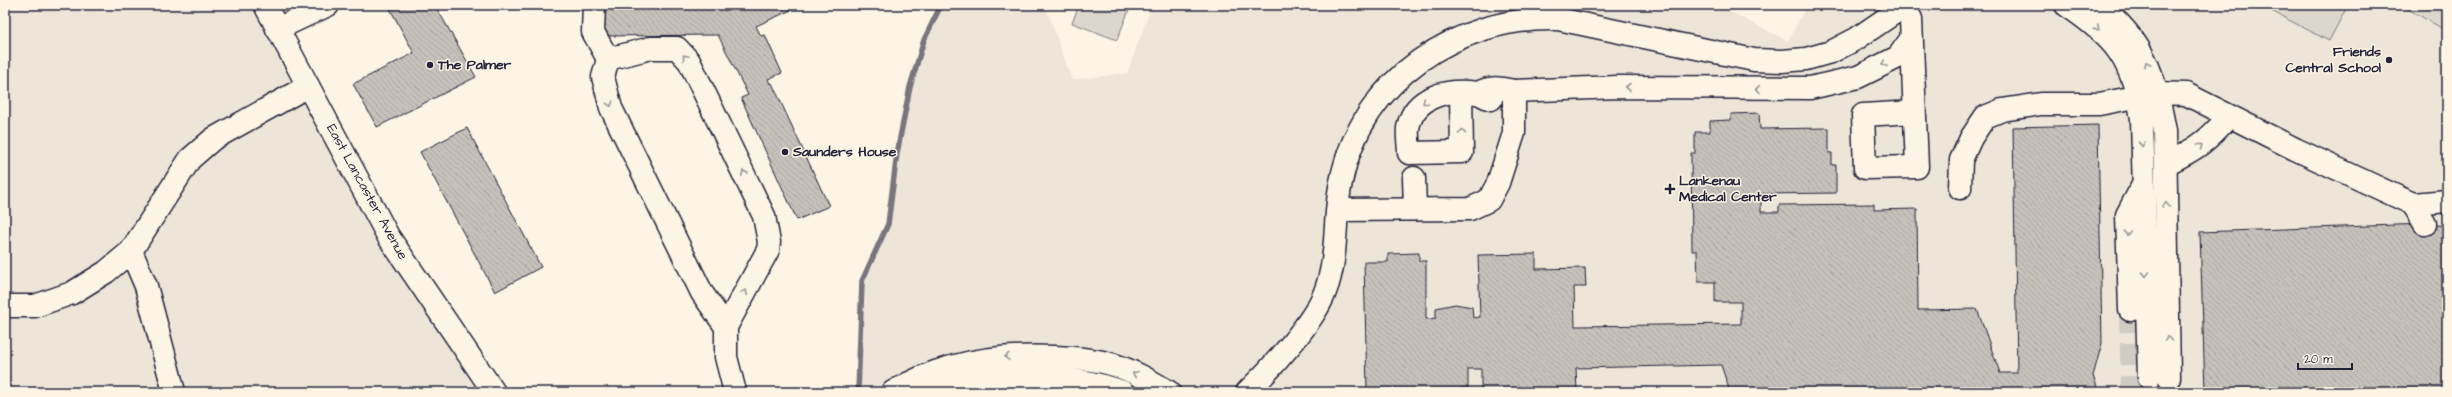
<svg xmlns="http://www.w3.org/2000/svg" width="2452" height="397" viewBox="0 0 2452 397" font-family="'Architects Daughter',sans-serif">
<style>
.built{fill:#ece5d8}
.park{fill:#dcd6cc;stroke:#7f7c84}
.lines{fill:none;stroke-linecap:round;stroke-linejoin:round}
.stream{stroke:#78757e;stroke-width:5.5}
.building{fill:url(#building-back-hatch);stroke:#22223b}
.minor-tunnel{stroke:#d0cbc3;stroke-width:22;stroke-dasharray:22 11;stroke-linecap:butt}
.minor-casing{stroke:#22223b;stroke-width:25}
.highway-casing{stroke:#22223b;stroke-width:25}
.minor{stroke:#fcf5e5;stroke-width:22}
.highway{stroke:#fcf5e5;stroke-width:22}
.oneway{stroke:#9a9698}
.poi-dot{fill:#22223b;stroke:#fcf5e5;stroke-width:1.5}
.labels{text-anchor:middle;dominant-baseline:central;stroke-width:3;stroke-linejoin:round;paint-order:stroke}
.poi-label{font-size:14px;font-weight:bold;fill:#22223b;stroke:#fcf5e5;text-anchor:start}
.street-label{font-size:14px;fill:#22223b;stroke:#fcf5e5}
</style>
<defs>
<pattern id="building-back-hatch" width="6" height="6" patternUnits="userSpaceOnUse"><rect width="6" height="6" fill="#c6c1bb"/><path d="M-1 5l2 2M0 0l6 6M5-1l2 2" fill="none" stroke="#aaa6a2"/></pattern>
</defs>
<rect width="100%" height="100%" fill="#fcf5e5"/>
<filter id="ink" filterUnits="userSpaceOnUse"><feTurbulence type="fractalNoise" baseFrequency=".025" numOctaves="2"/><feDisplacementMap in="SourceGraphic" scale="8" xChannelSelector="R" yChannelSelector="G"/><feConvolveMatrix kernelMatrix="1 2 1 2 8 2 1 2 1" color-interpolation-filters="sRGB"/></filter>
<g filter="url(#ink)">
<g class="built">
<path d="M5 5H259L494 392H5Z"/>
<path d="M941 5H1045L1072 80 1127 73 1152 5H1717L1788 41 1807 5H2447V392H858L862 281 888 224 897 153 910 87 924 40Z"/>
</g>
<g class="park">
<path d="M1079 5H1131L1117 40 1072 23Z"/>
<path d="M2260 5H2348L2329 41Z"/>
<path d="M2407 5H2447V31L2406 8Z"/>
</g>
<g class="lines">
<path class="stream" d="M858 392 862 281 888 224 897 153 910 87 924 40 941 5"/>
</g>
<g class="building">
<path d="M388 5H435L476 77 377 127 353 84 414 53Z"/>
<path d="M598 5H802L756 26 761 36 765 35 782 73 768 79 770 84 772 83 829 206 797 220 741 98 748 95 718 35 601 36Z"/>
<path d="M1759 113 1760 129 1829 128V153H1832V165H1836V193L1761 194V212H1779V205L1874 204V210L1917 209 1918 310 1977 309 2000 373H2017L2013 127 2098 125 2102 343 2093 376 2099 392H1730L1721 365 1576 368 1577 392H1481V369H1468V388H1461V392L1367 391 1364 262H1388V254L1419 253V261H1426V319L1436 318V308L1455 304 1472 307 1473 318 1480 317 1478 255 1536 254V269L1585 268 1586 287H1574L1575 326 1741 324V302H1715V282H1698L1697 251H1692L1691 153H1695V132H1710V121L1731 120V114Z"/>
<path d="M467 128 541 267 495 292 420 152Z"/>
<path d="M2425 224 2447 226V392H2205L2200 232Z"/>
</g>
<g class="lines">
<path class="minor-tunnel" d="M2130 310 2132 392"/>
<defs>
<g id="minor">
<path d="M594 5 593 32 608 59"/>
<path d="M2066 5C2115 38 2133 59 2142 119L2149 378"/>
<path d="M2099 5C2145 42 2155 75 2165 131L2169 378"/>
<path d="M1904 6 1911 19 1917 167 1865 168 1863 115 1914 112"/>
<path d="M277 29 328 5"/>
<path d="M1461 93 1462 152 1409 153C1409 145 1407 136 1408 128 1414 95 1449 89 1477 93 1482 94 1486 98 1491 99"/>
<path d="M1478 93C1491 86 1500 88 1514 91L1618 87 1810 88 1858 77 1898 57 1911 39"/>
<path d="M2166 164C2196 149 2207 142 2229 116"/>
<path d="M1414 178 1415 209"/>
<path d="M1960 188 1961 160 1971 138 1985 117 2002 110 2041 104H2099L2157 93 2186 94 2295 149 2413 204 2425 224"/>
<path d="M2413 204 2447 201"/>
<path d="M1338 210 1470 209 1489 200 1498 183 1514 133V91"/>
<path d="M131 251 146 286 174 392"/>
<path d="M5 306H35L72 293 106 272 131 251 190 159 213 139 308 86"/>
<path d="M2130 310 2127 215 2143 185"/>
<path d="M726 327 702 293 611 108 603 77 608 59 651 48H677L689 61 764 216 769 242 768 250 726 327V357L735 392"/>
<path d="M893 392C943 362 997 354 1054 357 1074 358 1095 359 1114 365 1134 371 1152 382 1169 392"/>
<path d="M936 392C990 371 1069 372 1123 392"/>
<path d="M1247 392C1271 369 1314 322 1325 292 1339 256 1333 219 1341 182 1361 79 1458 16 1558 19L1754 60 1782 61 1806 59 1831 52 1856 39 1906 5"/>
</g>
<path id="highway" d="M265 5 388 236 494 392"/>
</defs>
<use href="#minor" class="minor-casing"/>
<use href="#highway" class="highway-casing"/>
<use href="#minor" class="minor"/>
<use href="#highway" class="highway"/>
</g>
<defs><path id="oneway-chevron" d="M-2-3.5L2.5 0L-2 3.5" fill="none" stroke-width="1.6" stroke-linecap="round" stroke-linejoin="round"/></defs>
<g class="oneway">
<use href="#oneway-chevron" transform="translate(2097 28) rotate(40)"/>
<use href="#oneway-chevron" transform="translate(685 57) rotate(-131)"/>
<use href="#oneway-chevron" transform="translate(1884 64) rotate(155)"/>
<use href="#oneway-chevron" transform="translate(2147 64) rotate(-115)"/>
<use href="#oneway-chevron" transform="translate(1628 87) rotate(-180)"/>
<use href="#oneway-chevron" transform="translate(1758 89) rotate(179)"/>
<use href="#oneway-chevron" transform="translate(1425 102) rotate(141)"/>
<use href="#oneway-chevron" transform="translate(610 104) rotate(73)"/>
<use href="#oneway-chevron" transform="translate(1462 132) rotate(-91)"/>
<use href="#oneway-chevron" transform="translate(2142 144) rotate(88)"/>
<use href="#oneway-chevron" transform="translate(2200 146) rotate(-36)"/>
<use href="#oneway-chevron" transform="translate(744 173) rotate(-116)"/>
<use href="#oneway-chevron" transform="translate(2166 205) rotate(-91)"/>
<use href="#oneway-chevron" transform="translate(2127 233) rotate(88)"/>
<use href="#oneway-chevron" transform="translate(2146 274) rotate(88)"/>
<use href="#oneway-chevron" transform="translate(745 292) rotate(-62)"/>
<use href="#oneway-chevron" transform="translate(2168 339) rotate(-91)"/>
<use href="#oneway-chevron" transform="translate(1007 357) rotate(177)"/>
<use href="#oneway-chevron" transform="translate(1135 374) rotate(-157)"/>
</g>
</g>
<g class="poi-dot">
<circle cx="2389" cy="60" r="4"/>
<circle cx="430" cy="65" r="4"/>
<circle cx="785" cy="152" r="4"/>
<path d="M1668 183h4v4h4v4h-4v4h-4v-4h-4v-4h4z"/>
</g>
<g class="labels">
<g class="poi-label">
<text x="2381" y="52" text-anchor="end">Friends<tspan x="2381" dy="16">Central School</tspan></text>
<text x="438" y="65">The Palmer</text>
<text x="793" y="152">Saunders House</text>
<text x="1679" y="181">Lankenau<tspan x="1679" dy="16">Medical Center</tspan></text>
</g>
<g class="street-label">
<text transform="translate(367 192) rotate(61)">East Lancaster Avenue</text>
</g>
</g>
<rect width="2452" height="397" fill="none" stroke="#fcf5e5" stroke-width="20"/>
<rect x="10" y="10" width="2432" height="377" fill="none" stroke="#22223b" stroke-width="1.5" filter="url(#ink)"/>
<path d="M2298 363v6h54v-6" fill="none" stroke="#22223b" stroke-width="2"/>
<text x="2304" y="363" font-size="12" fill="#22223b" stroke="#fcf5e5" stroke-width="3" paint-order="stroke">20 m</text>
</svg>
